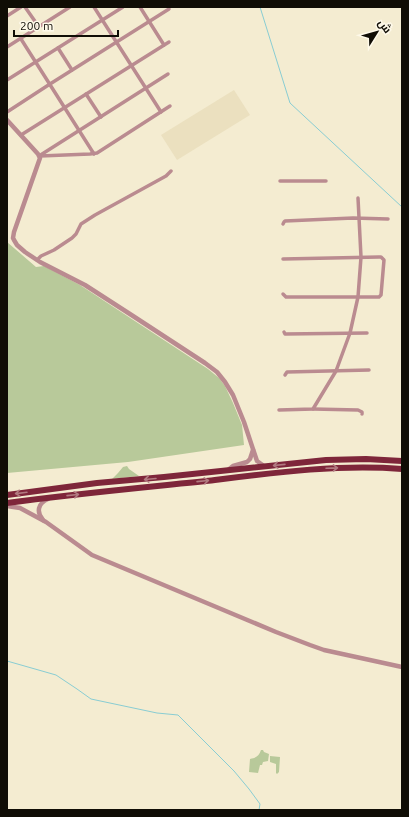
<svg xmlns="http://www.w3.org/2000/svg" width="409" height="817" viewBox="0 0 409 817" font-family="Ubuntu,Cairo,sans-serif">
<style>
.built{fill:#ebe0bf}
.green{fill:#b8c99a}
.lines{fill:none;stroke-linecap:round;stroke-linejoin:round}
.stream{stroke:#89cdd3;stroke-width:1}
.minor{stroke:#ba8b90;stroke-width:3.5}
.tertiary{stroke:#ba8b90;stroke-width:4.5}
.trunk{stroke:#7e263a;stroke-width:6}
.oneway{stroke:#b17a80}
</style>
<rect width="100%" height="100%" fill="#f4ecd1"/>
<path class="built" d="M234 90 250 115 177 160 161 135Z"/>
<g class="green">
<path d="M7 242 36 267 44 266 80 285 208 369 219 378 225 386 233 403 242 425 244 445 128 462 7 473Z"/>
<path d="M127 466 129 469 139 476 112 479 118 473 123 467Z"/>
<path d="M261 750H263L264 752 269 754 268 761 263 762 262 765H260L258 773 249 772 250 759C256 758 259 756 261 750Z"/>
<path d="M270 756 280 757 279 772 277 774 276 773V764L270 762Z"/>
</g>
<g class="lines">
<g class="stream">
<path d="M260 7 290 103 402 207"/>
<path d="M7 661 56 675 77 689 91 699 157 713 178 715 234 771 249 789 260 804 259 810"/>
</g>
<g class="minor">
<path d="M25 7 39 27"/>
<path d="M94 7 161 112"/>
<path d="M140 7 164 45"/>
<path d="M7 16 21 7"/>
<path d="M21 39 94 154"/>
<path d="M7 47 70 7"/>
<path d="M58 48 72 70"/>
<path d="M7 80 123 7"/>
<path d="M86 94 101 117"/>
<path d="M7 112 50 84 169 9"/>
<path d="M21 135 169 42"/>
<path d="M39 156 168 74"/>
<path d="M40 156 90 154 97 153 170 106"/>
<path d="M280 181H326"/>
<path d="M283 224 284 222 285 221 353 218 388 219"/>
<path d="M283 259 379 257H381L384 260 381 295 379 297H286L283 294"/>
<path d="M37 260 41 256 54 250 72 238 76 234 81 224 95 215 166 176 171 171"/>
<path d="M284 332 285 334 367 333"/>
<path d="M285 375 287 372 369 370"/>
<path d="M313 409 358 410 362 412V414"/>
<path d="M279 410 313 409 336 371 350 333 358 297 361 257 358 198"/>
</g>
<g class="tertiary">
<path d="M7 120 38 154 40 158 14 232 13 238 14 240 17 245 25 252 40 262 85 285 133 316 205 363 217 372 225 382 233 395 244 422 257 461 264 466"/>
<path d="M228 470 233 466 247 462 250 459 253 450"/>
<path d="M7 506 20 508 46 522 92 555 276 632 310 645 324 650 402 667"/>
<path d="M43 520C36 512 38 503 48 499"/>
</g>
<g class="trunk">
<path d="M7 495 97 483 164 477 326 460 366 459 402 461"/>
<path d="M7 503C73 494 139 488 206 481 271 473 336 464 402 469"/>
</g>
</g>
<defs><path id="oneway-shaft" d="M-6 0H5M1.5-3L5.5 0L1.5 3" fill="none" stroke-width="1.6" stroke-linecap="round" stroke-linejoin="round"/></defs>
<g class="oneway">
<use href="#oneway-shaft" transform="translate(279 465) rotate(174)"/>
<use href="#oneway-shaft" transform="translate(332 468) rotate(-2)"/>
<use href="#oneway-shaft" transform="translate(150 479) rotate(175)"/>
<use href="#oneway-shaft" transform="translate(203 481) rotate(-6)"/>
<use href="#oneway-shaft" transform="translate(21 493) rotate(173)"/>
<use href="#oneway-shaft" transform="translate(73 495) rotate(-6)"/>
</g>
<rect width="409" height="817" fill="none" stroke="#100d05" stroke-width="16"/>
<g transform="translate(377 32) rotate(53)" stroke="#fef9e9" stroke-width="3" paint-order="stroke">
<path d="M0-3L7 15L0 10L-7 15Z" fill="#100d05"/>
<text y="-6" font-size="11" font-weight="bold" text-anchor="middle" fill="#100d05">ش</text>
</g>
<path d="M14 30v6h104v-6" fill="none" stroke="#100d05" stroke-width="2"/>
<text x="20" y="30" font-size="12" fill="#100d05" stroke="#fef9e9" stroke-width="3" paint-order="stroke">200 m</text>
</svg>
